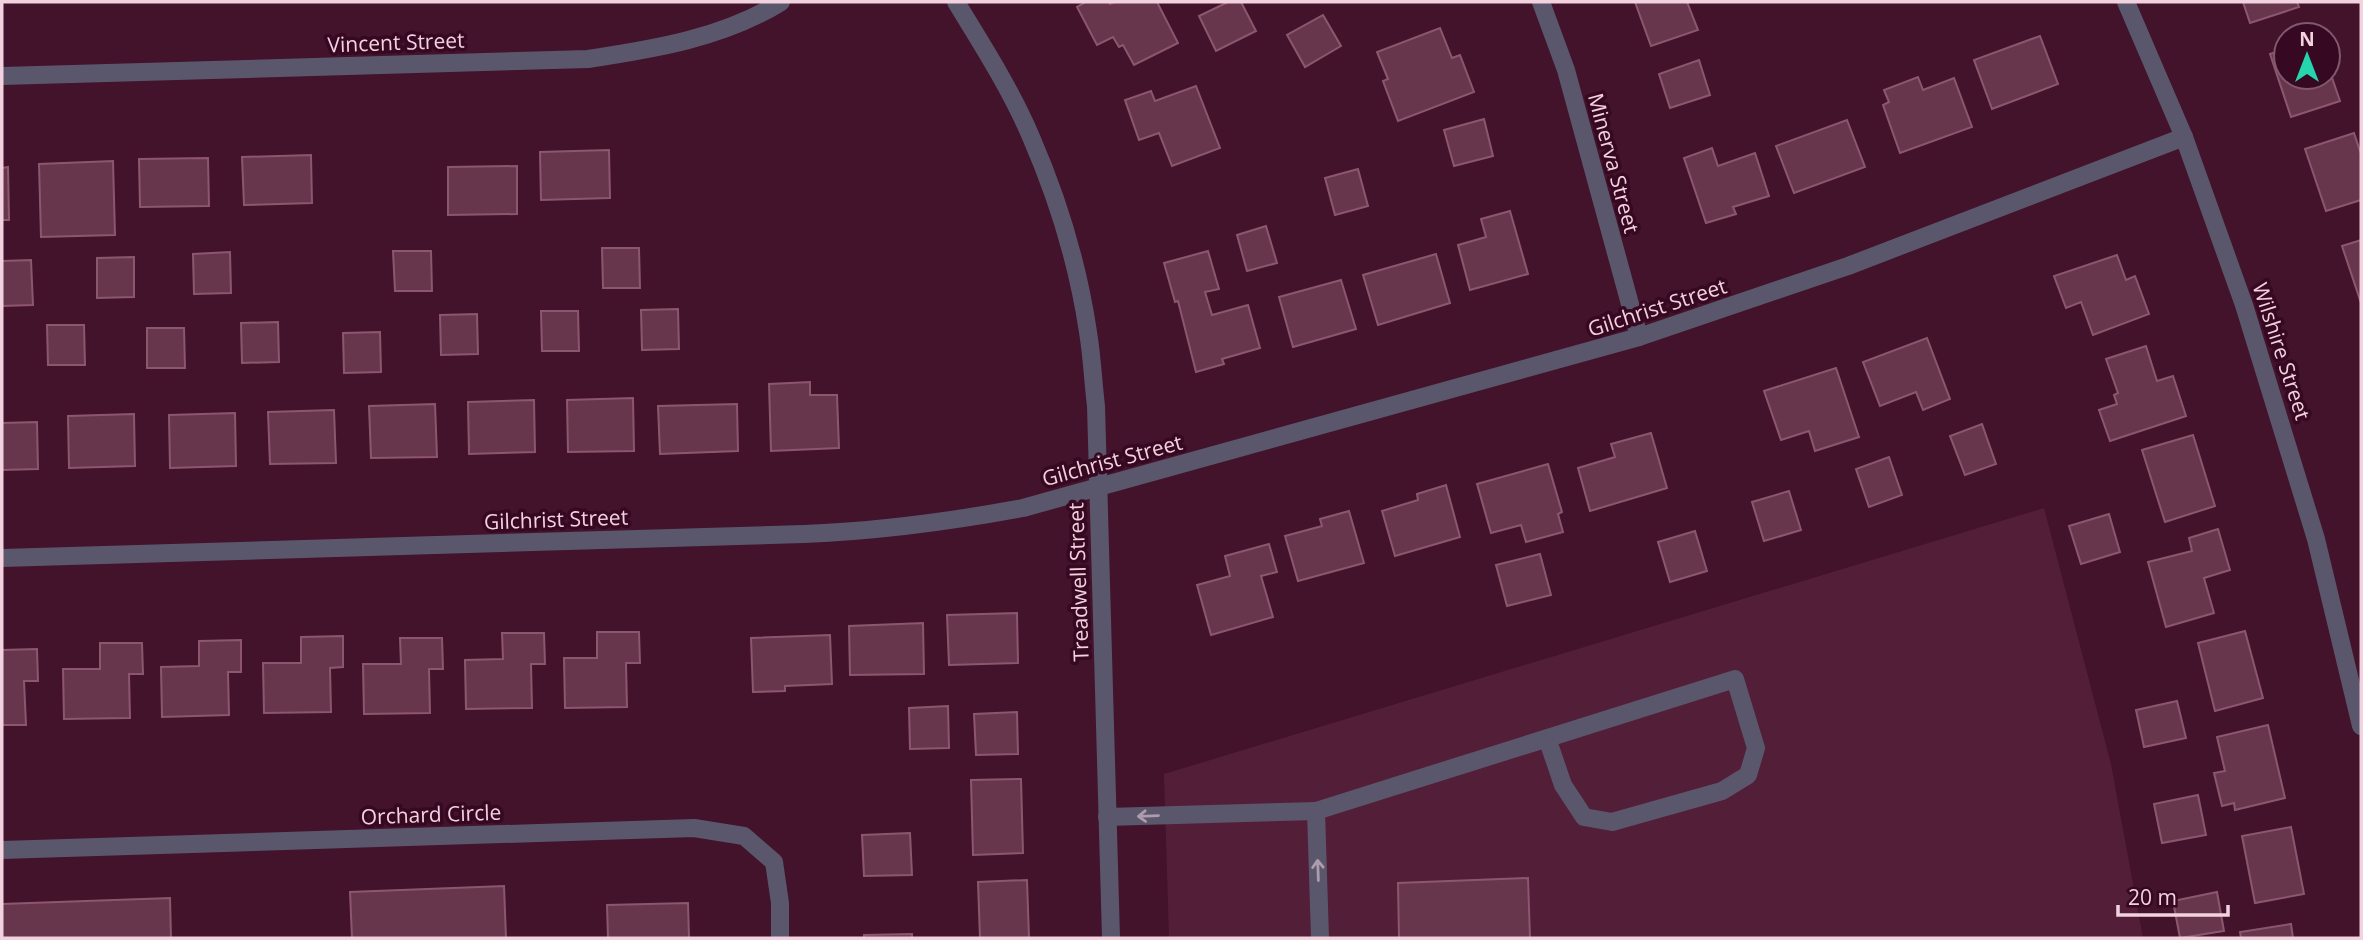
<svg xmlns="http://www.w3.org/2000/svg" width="2363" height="940" viewBox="0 0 2363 940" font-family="'Open Sans',sans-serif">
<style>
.built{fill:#531e38}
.building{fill:#68364c;stroke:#8c576e;stroke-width:2}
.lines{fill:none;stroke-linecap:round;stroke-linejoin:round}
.service{stroke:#5a576c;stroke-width:18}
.minor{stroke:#5a576c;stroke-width:18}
.oneway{stroke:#ae9bab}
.labels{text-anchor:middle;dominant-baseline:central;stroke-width:7;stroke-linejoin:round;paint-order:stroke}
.street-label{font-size:21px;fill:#f2d2de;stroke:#360821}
</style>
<rect width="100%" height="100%" fill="#42132a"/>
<path class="built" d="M2044 508 2111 764 2143 938H1169L1164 774Z"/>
<g class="building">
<path d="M1086 2H1109L1110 4 1115 2H1157L1178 43 1134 65 1123 45 1119 47 1113 37 1097 45 1077 7Z"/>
<path d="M1228 2H1241L1256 31 1216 51 1199 16Z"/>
<path d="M1635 2H1687L1698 30 1651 46Z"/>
<path d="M2243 2H2297L2299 7 2250 23Z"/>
<path d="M1323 15 1341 46 1305 67 1287 35Z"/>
<path d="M1440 28 1452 58 1460 55 1474 92 1398 121 1383 81 1388 79 1377 52Z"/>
<path d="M2040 36 2058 84 1992 109 1974 60Z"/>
<path d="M2286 49V77H2328V66L2340 101 2291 117 2270 54Z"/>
<path d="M1699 60 1710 95 1670 108 1659 74Z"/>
<path d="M1918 77 1923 90 1954 78 1972 127 1900 153 1883 105 1889 102 1884 90Z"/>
<path d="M1196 86 1220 148 1172 166 1159 133 1139 140 1125 100 1151 91 1155 101Z"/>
<path d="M1484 119 1493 156 1454 166 1444 130Z"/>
<path d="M1847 120 1865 167 1794 193 1776 146Z"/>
<path d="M2354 133 2361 154V200L2326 211 2305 149Z"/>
<path d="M1712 148 1718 166 1755 153 1769 196 1733 207 1736 214 1706 223 1684 158Z"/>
<path d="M609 150 610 198 541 200 540 152Z"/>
<path d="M311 155 312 203 244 205 242 157Z"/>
<path d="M208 158 209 206 140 207 139 159Z"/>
<path d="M113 161 115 235 41 237 39 164Z"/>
<path d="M517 166V214L448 215V167Z"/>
<path d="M8 167 9 220H2V168Z"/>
<path d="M1358 169 1368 206 1335 215 1325 178Z"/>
<path d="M1510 211 1528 274 1470 290 1458 245 1486 237 1481 219Z"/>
<path d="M1266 226 1277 263 1247 271 1237 235Z"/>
<path d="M2361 240V303L2342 246Z"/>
<path d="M602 248H639L640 288H603Z"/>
<path d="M393 251H431L432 291H395Z"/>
<path d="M1208 251 1219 289 1205 292 1212 315 1248 305 1260 348 1222 359 1224 364 1196 372 1178 301 1175 302 1164 263Z"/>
<path d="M230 252 231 293 194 294 193 254Z"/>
<path d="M1436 254 1450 303 1378 325 1363 275Z"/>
<path d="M2117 255 2126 280 2135 276 2149 314 2093 335 2081 302 2066 308 2054 276Z"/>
<path d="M134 257V297L97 298V258Z"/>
<path d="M31 260 33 305 2 306V261Z"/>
<path d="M1341 280 1356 329 1293 347 1279 297Z"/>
<path d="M678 309 679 349 642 350 641 310Z"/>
<path d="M541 311H578L579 351H542Z"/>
<path d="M477 314 478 354 441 355 440 315Z"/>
<path d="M278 322 279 362 242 363 241 323Z"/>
<path d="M47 325H84L85 365H48Z"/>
<path d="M147 328H184L185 368H147Z"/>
<path d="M380 332 381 372 344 373 343 333Z"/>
<path d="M1927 338 1950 399 1923 410 1916 392 1880 406 1863 362Z"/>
<path d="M2146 346 2157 381 2173 376 2186 416 2110 441 2099 410 2117 404 2114 395 2118 393 2106 359Z"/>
<path d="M1836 368 1859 437 1815 451 1809 431 1781 440 1764 391Z"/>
<path d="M810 382V395H837L839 448 771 451 769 384Z"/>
<path d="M633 398 634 451 568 452 567 400Z"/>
<path d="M534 400 535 452 469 454 468 402Z"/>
<path d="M435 404 437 457 371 458 369 406Z"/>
<path d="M737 404 738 451 660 454 658 406Z"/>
<path d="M334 410 336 463 270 464 268 412Z"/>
<path d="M235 413 236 466 170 468 169 415Z"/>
<path d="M134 414 135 466 69 468 68 416Z"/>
<path d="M37 422 38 469 2 470V423Z"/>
<path d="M1982 424 1996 464 1965 475 1950 436Z"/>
<path d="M1651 433 1667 488 1590 511 1578 468 1615 457 1611 444Z"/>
<path d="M2193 435 2215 506 2165 522 2142 450Z"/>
<path d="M1889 457 1902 495 1869 507 1856 469Z"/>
<path d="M1548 464 1562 512 1558 514 1563 532 1526 542 1521 525 1491 533 1477 484Z"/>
<path d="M1446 485 1460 537 1395 556 1382 511 1418 500 1417 494Z"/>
<path d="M1789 491 1801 530 1764 541 1752 502Z"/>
<path d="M1349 511 1364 563 1298 581 1285 536 1322 526 1320 519Z"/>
<path d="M2109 514 2120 552 2081 564 2069 526Z"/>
<path d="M2218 529 2230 570 2204 578 2214 613 2166 627 2148 562 2192 551 2189 538Z"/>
<path d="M1695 531 1707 571 1670 582 1658 542Z"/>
<path d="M1269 544 1277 572 1261 576 1273 617 1211 635 1197 585 1230 576 1225 556Z"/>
<path d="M1540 554 1551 595 1507 606 1496 565Z"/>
<path d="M1017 613 1018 663 949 665 947 615Z"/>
<path d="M923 623 924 674 850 675 849 626Z"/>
<path d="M2245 631 2263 698 2215 711 2198 643Z"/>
<path d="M597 632H639L640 663H626L627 707 565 708 564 658H597Z"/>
<path d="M502 633H544L545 664H531L532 708 466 709 465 660 503 659Z"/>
<path d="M830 635 832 684 785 686V691L753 692 751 638Z"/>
<path d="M343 636V667L330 668 331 712 264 713 263 663H301V637Z"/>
<path d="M400 638H442L443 669H429L430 713 364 714 363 664H401Z"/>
<path d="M241 640V672H228L229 715 162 717 161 667 199 666V641Z"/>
<path d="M100 643H142L143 674H129L130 718 64 719 63 669H100Z"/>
<path d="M37 649 38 681H24L26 725H2V650Z"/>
<path d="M2177 701 2186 738 2144 747 2136 710Z"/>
<path d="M948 706 949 748 910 749 909 708Z"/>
<path d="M1017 712 1018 754 976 755 974 714Z"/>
<path d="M2268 725 2285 798 2235 810 2234 803 2222 806 2214 773 2225 771 2217 737Z"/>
<path d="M1021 779 1023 853 973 855 971 780Z"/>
<path d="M2198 795 2206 835 2162 843 2154 804Z"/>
<path d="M2291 827 2304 894 2255 903 2242 836Z"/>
<path d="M910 833 912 875 864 876 862 835Z"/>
<path d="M1528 878 1530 938H1399L1398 883Z"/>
<path d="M1027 880 1029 938H980L978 882Z"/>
<path d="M504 886 506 938H352L350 892Z"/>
<path d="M2217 892 2224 931 2180 938 2173 901Z"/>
<path d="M170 898 171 938H2V904Z"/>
<path d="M688 903 689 938H608L607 905Z"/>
<path d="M2291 924 2293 938H2241L2240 932Z"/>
<path d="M912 934V938H864V935Z"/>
</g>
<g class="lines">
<g class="service">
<path d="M1316 811 1735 679 1756 748 1748 775 1722 791 1612 822 1584 817 1563 785 1547 738"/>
<path d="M1107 817 1316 811 1320 938"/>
</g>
<g class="minor">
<path d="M956 2C983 46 1011 90 1031 137 1058 199 1078 265 1088 332 1092 356 1093 381 1096 406L1111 938"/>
<path d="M1541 2 1566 70 1639 337"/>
<path d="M2126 2 2184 137 2244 305 2316 539 2361 726"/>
<path d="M2 76 588 59C654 49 723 38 781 2"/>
<path d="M2 558 804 534C880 531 948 522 1023 508L1639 337 1848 266 2184 137"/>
<path d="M2 850 694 828 744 836 774 862 780 903V938"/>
</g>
</g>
<defs><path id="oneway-shaft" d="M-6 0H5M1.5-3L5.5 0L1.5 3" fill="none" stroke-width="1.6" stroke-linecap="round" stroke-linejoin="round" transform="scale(1.75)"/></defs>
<g class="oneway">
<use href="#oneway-shaft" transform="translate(1148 816) rotate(178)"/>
<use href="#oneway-shaft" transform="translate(1318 870) rotate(-92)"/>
</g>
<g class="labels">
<g class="street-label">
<text transform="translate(396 42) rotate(-2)">Vincent Street</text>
<text transform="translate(1614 163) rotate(75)">Minerva Street</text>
<text transform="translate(1657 307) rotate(-18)">Gilchrist Street</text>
<text transform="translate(2282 351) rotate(72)">Wilshire Street</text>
<text transform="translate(1112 460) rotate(-15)">Gilchrist Street</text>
<text transform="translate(556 519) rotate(-2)">Gilchrist Street</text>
<text transform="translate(1078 582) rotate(-92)">Treadwell Street</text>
<text transform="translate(431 814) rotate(-2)">Orchard Circle</text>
</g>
</g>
<rect width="2363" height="940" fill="none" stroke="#f2d2de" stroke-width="7"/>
<g transform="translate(2307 56)"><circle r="33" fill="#360821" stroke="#81596d" stroke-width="2"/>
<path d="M0-5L12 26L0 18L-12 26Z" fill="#26d5ae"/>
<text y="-10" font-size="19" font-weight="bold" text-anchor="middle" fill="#f2d2de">N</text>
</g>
<path d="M2118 905v10h110v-10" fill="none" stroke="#f2d2de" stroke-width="3.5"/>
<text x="2128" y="905" font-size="21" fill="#f2d2de" stroke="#360821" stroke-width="5" paint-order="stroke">20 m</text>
</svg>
